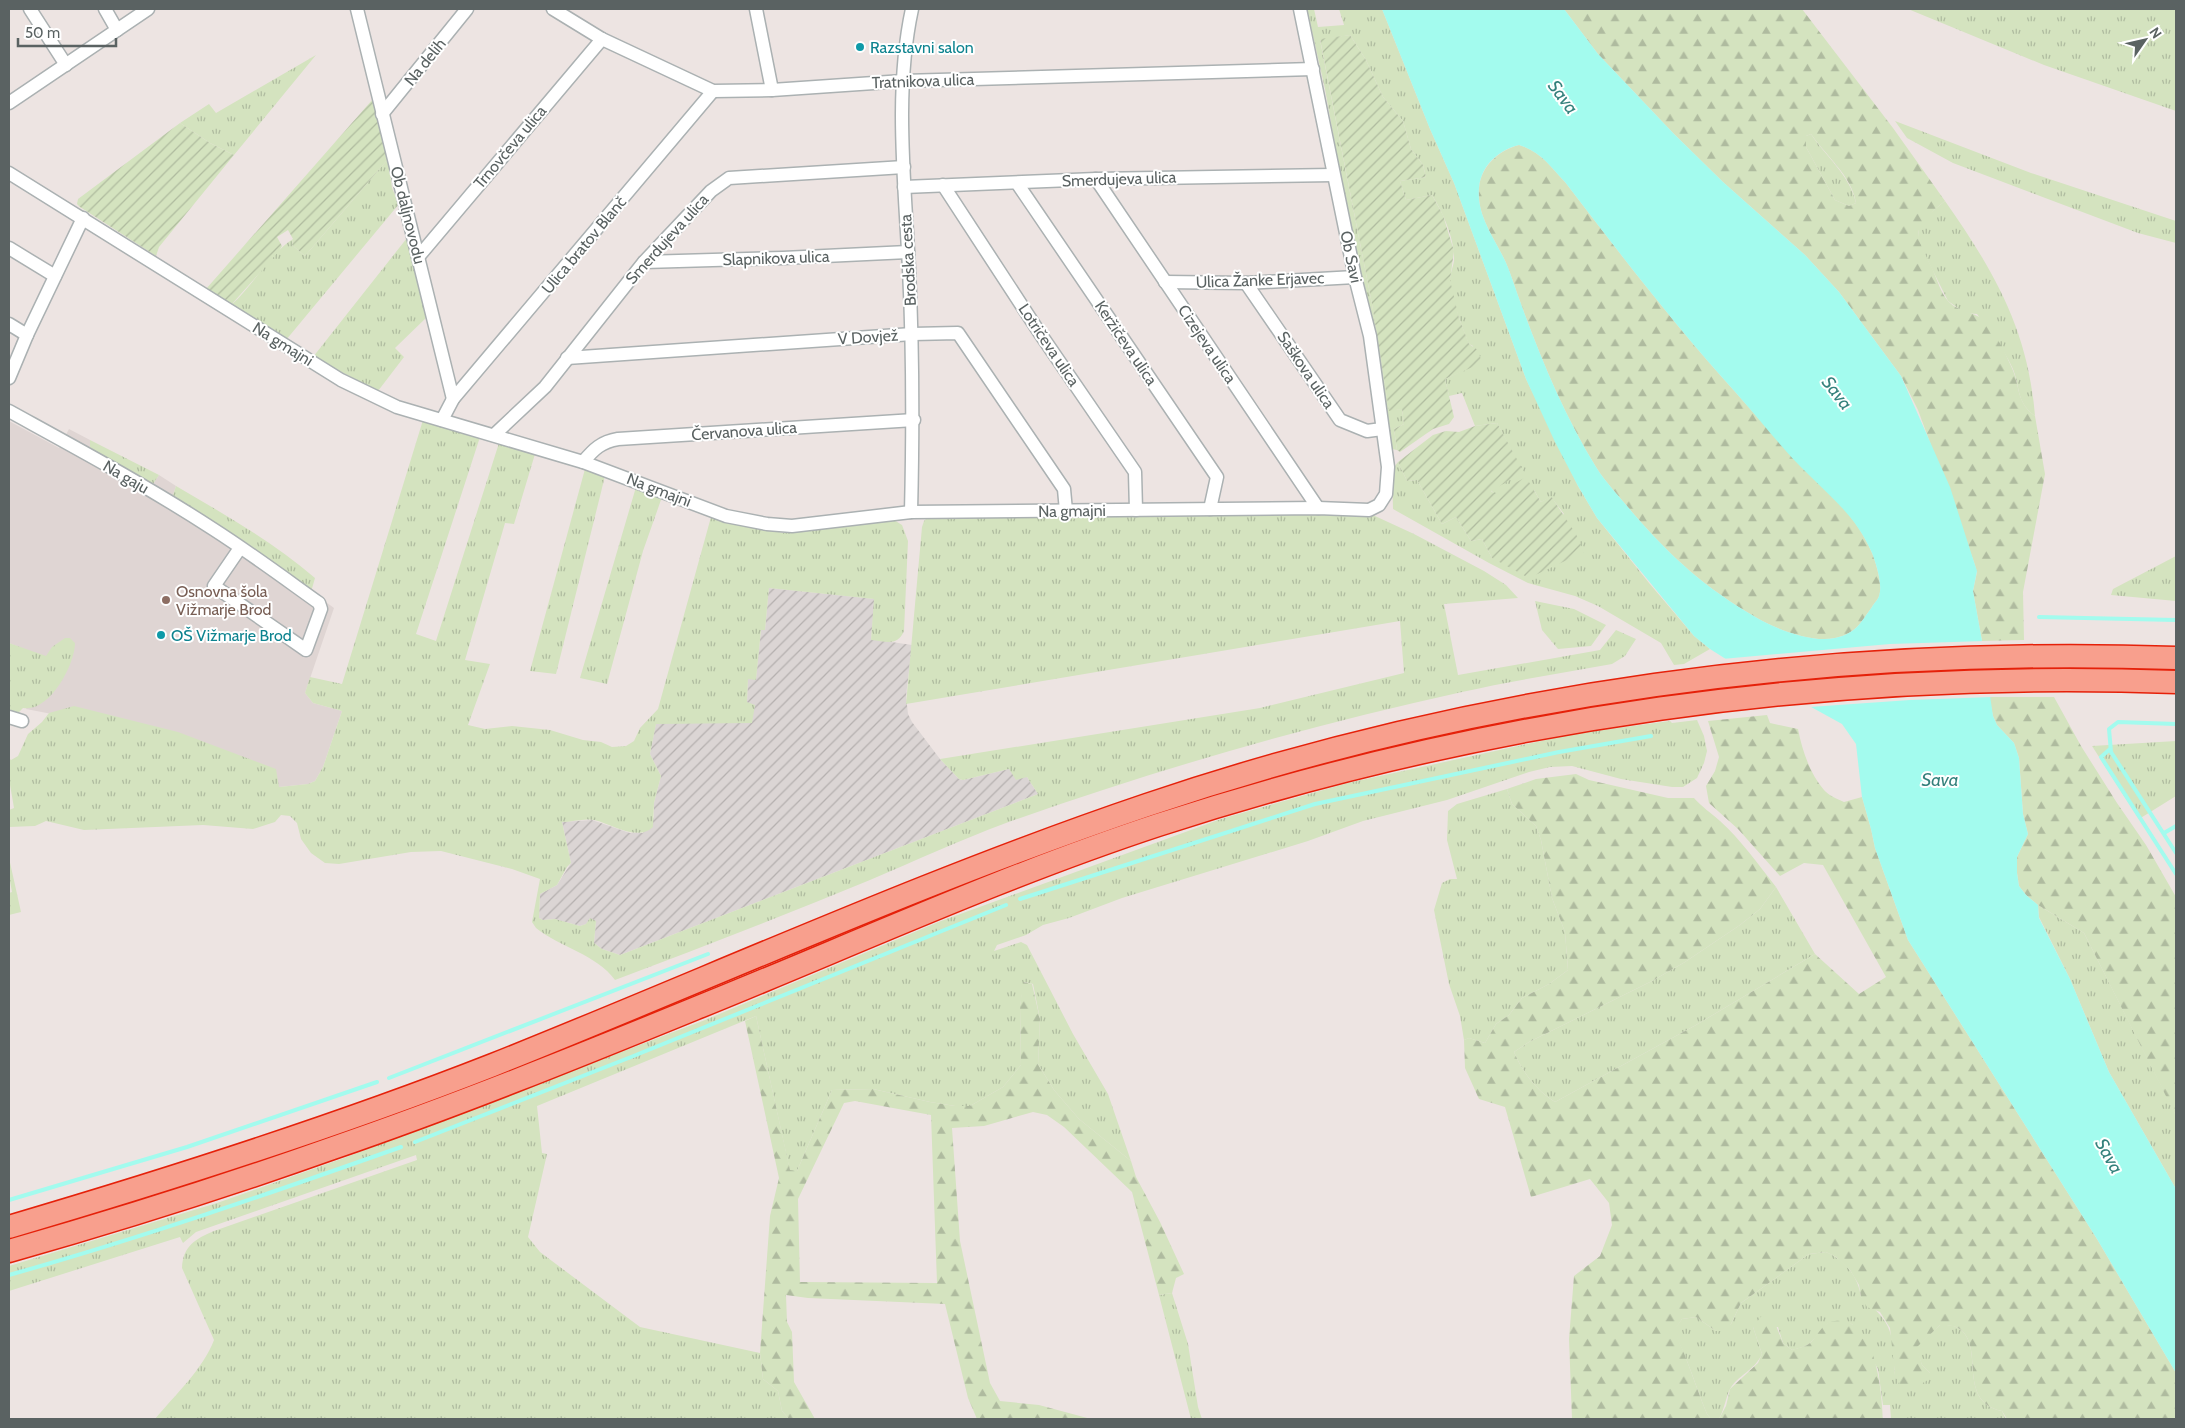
<svg xmlns="http://www.w3.org/2000/svg" width="2185" height="1428" viewBox="0 0 2185 1428" font-family="Cabin,sans-serif">
<style>
.industrial{fill:url(#industrial-furrows)}
.education{fill:#dfd5d3}
.grass{fill:url(#grass-tufts)}
.forest{fill:url(#forest-firs);fill-rule:evenodd}
.garden{fill:url(#garden-furrows)}
.water{fill:#a3fbee;fill-rule:evenodd}
.pier{fill:#ede4e2}
.lines{fill:none;stroke-linecap:round;stroke-linejoin:round}
.stream{stroke:#a3fbee;stroke-width:4}
.minor-casing{stroke:#abb1b2;stroke-width:15}
.motorway-casing{stroke:#e5210a;stroke-width:25}
.minor{stroke:#fff;stroke-width:12}
.motorway{stroke:#f89f8d;stroke-width:22}
.culture-dot{fill:#0f9aa8;stroke:#fff;stroke-width:2}
.education-dot{fill:#8d6e63;stroke:#fff;stroke-width:2}
.labels{text-anchor:middle;dominant-baseline:central;stroke-width:4;stroke-linejoin:round;paint-order:stroke}
.culture-label{font-size:16px;fill:#0d838f;stroke:#fff;text-anchor:start}
.street-label{font-size:16px;fill:#5a6262;stroke:#fff}
.education-label{font-size:16px;fill:#785e54;stroke:#fff;text-anchor:start}
.water-label{font-size:18px;font-style:italic;fill:#34817c;stroke:#fff}
</style>
<defs>
<pattern id="industrial-furrows" width="10" height="10" patternUnits="userSpaceOnUse" patternTransform="scale(1.25)"><rect width="10" height="10" fill="#dbd5d4"/><path d="M-1 1l2-2M0 10L10 0M9 11l2-2" fill="none" stroke="#b5b0af"/></pattern>
<pattern id="grass-tufts" width="24" height="20" patternUnits="userSpaceOnUse" patternTransform="scale(1.25)"><rect width="24" height="20" fill="#d4e3bf"/><path d="M3 7l-1-3M5 7V3M7 7l1-3M15 17l-1-3M17 17v-4M19 17l1-3" fill="none" stroke="#afbb9f"/></pattern>
<pattern id="forest-firs" width="22" height="20" patternUnits="userSpaceOnUse" patternTransform="scale(1.25)"><rect width="22" height="20" fill="#d4e3bf"/><path d="M5 1l3.5 6h-7zM16 11l3.5 6h-7z" fill="#afbb9f"/></pattern>
<pattern id="garden-furrows" width="10" height="10" patternUnits="userSpaceOnUse" patternTransform="scale(1.25)"><rect width="10" height="10" fill="#d4e3bf"/><path d="M-1 1l2-2M0 10L10 0M9 11l2-2" fill="none" stroke="#afbb9f"/></pattern>
</defs>
<rect width="100%" height="100%" fill="#ede4e2"/>
<path class="industrial" d="M769 588 875 599 871 639 912 645 906 696 908 714 912 722 940 759 959 779 963 780 1009 769 1027 777 1038 794 620 955 602 949 594 943 596 921 580 926 555 919 543 920 539 918 540 894 557 885 571 863 562 822 592 820 630 833H643L654 817V803L661 776 650 754 656 723 747 702 748 678 756 679 761 630H765Z"/>
<path class="education" d="M9 421 59 448 69 429 90 440V447L95 452 153 484 159 475 176 486 173 495 256 551 334 608 305 693 313 703 342 711 323 767 315 781 308 784 279 787 135 730 26 709 51 660 9 643Z"/>
<g class="grass">
<path d="M1307 9H1314L1318 27 1344 25 1339 9H1382L1430 129 1454 183 1526 379 1578 486 1597 518 1649 583 1694 636 1710 649 1684 664 1674 665 1661 643 1598 606 1575 596 1528 583 1489 563 1393 509 1392 470 1398 462 1407 481 1417 480 1442 524 1456 517 1471 541 1482 539 1492 558 1564 514 1551 497 1541 502 1534 490 1495 495 1491 490 1523 472 1497 423 1475 426 1462 393 1449 396 1445 379 1475 365 1473 346 1469 344C1463 330 1450 294 1450 280 1450 274 1453 267 1454 261 1455 239 1443 213 1432 195L1406 200 1400 181 1426 177 1423 165 1411 149 1403 121 1383 97 1366 60 1350 35 1320 40 1372 304 1389 410 1402 409 1404 424 1394 429 1397 450 1392 449 1388 443 1325 89Z"/>
<path d="M1908 9H2176V111L2044 65Z"/>
<path d="M316 55 234 155 210 143 180 123 209 104 216 113Z"/>
<path d="M1895 121 2031 173 2176 221V243L2138 233 1953 163 1907 138Z"/>
<path d="M1811 134C1826 157 1850 175 1856 203L1849 206 1835 200 1806 147V136Z"/>
<path d="M388 159 392 188 399 204 286 340 231 305C253 286 269 254 293 239L292 245 305 256Z"/>
<path d="M1945 201C1994 271 2028 329 2035 416 2015 401 2021 387 2012 367 2004 349 1988 331 1977 314L1965 313 1948 301 1918 241 1919 227 1924 218Z"/>
<path d="M407 238 428 316 395 348 404 357 378 391 313 357Z"/>
<path d="M423 420 480 437 416 634 436 641 499 443 535 454 514 524 505 523 465 660 490 664 468 725 485 729 512 726 550 730 583 740 601 742 612 747 626 746 634 741 640 728 658 709 711 517 783 533 894 520 902 525 908 541 904 631C897 647 886 641 871 640L874 599 769 588 765 630H761L756 680 748 679 747 702 755 705 752 723 656 724 650 754 661 776 654 803 653 827C637 842 612 824 594 820 584 818 572 822 562 822L571 863 567 867 557 885 540 894 539 918 543 920 555 919 580 926 586 924 590 918 596 921 594 943 602 949 620 955 1038 794 1027 777 1016 780 1009 769 963 780 959 779 940 759 1260 708 1404 673 1400 621 906 704 922 527 924 521 928 517 1351 513 1375 516 1414 534 1484 571 1506 585 1518 598 1444 604 1458 675 1600 650 1616 630 1636 639 1625 656 1612 664C1562 673 1511 681 1462 692 1307 726 1155 770 1006 823 960 840 915 861 870 880 785 915 700 948 615 980 597 955 560 947 536 928L532 922 540 879 512 869 441 851 411 852 339 864 325 863 311 853 301 839 297 823 290 816 281 815 275 822 253 829 203 825 84 830 46 821 35 826 9 827V810L14 808 9 779V758L11 760 18 756 28 734 42 722 49 713 74 706 178 732 276 769 279 787 308 784 315 781 323 767 342 711 313 703 305 693 310 677 342 684Z"/>
<path d="M90 440 159 475 153 484 95 452 90 447Z"/>
<path d="M585 469 605 476 556 674 530 671Z"/>
<path d="M176 486C224 514 273 542 315 578L311 592 256 551 173 495Z"/>
<path d="M636 487 662 497 643 551 607 684 580 678Z"/>
<path d="M2176 556V601L2111 595 2113 589Z"/>
<path d="M1535 601 1574 609 1606 625 1591 646 1558 649 1542 630Z"/>
<path d="M65 638H70L75 643C75 665 49 713 23 708L18 713 9 714V643L46 656 52 647Z"/>
<path d="M1697 720 1704 736 1707 751 1704 763 1697 778 1683 787H1672L1621 779 1572 766 1550 767 1529 772 1447 800 1363 821 1308 841 1122 898 1069 918 1043 925 1026 935 997 945 994 951 1021 942 1027 945 1073 1034 1108 1094 1131 1161 1079 1119 1054 1090 1038 1064 1040 1019 1033 984 1024 982 1020 1006 1021 1065 1003 1087 970 1106H955L930 1102 873 1089 832 1090 797 1171H790L756 1016 537 1106 542 1153 547 1154 528 1237 540 1252 640 1327 760 1353 763 1379 778 1391 782 1411 789 1419H155C175 1395 203 1369 214 1340L182 1268C183 1246 195 1239 214 1231L417 1160 416 1155 196 1232 183 1243 180 1237 9 1291V1266L217 1203 344 1158 705 1020 941 921 1221 819 1348 783 1573 734 1670 721 1672 723Z"/>
<path d="M2176 741V796L2139 819 2092 746Z"/>
<path d="M1507 789 1512 804 1536 826 1541 840 1552 898 1565 932 1568 970 1549 984 1522 998 1509 1015 1496 1024 1485 1043 1469 1038 1464 1040 1460 1016 1449 984 1434 910 1442 883 1450 879H1457L1447 840 1448 811 1457 804Z"/>
<path d="M9 858 21 912 9 915V893L12 892 9 876Z"/>
<path d="M1776 887 1815 954 1696 1025 1555 1102C1536 1090 1523 1073 1514 1052L1529 1042 1652 981 1685 962 1740 925 1760 909Z"/>
<path d="M2038 905 2084 933 2172 1107 2176 1116V1189L2109 1072 2070 979 2039 917Z"/>
<path d="M1826 1252C1845 1260 1858 1276 1861 1297 1895 1325 1892 1333 1895 1375L1930 1373 1922 1365 1916 1347 1940 1325C1945 1325 1952 1325 1956 1327 1988 1342 1954 1401 2002 1411L2006 1419H1891L1890 1405H1883L1878 1369 1852 1324C1821 1318 1829 1325 1810 1343 1806 1347 1798 1348 1792 1350L1783 1343 1778 1327H1753L1762 1354C1755 1370 1737 1376 1730 1389 1726 1397 1724 1410 1719 1419H1711L1707 1414C1696 1388 1687 1355 1673 1331L1682 1319 1696 1317 1716 1331 1731 1324 1741 1303 1809 1254Z"/>
<path d="M1172 1293 1188 1344 1198 1407 1202 1419H1191L1159 1295Z"/>
</g>
<g class="forest">
<path d="M1564 9H1802L1893 128 1945 201C1910 229 1914 232 1933 270 1937 280 1941 293 1948 301 1959 313 1976 311 1987 323 1996 335 2005 352 2011 366 2021 386 2015 401 2035 416L2045 474 2023 592 2024 640 1982 641 1973 591 1977 572 1974 562 1918 410 1901 376 1839 292 1805 255 1723 182 1674 134 1598 54ZM1811 134C1826 156 1852 176 1856 203L1849 206 1835 200 1806 147V136Z"/>
<path d="M1519 145C1540 151 1551 167 1565 182 1620 254 1676 327 1737 394 1756 416 1776 438 1797 460 1825 488 1856 515 1872 553 1876 562 1883 587 1879 596 1878 600 1874 603 1872 607 1860 623 1857 633 1835 638 1812 643 1776 629 1757 618 1705 588 1671 557 1632 512 1620 497 1606 483 1596 467 1559 407 1532 337 1509 270 1499 243 1476 219 1479 188 1481 166 1499 150 1519 145Z"/>
<path d="M1989 697H2054L2081 746 2117 803 2146 845 2176 897V1116L2084 933 2038 905 2026 895 2019 886 2017 873V857L2028 834 2023 814 2019 758 2014 743 1997 725 1993 716Z"/>
<path d="M1767 715 1770 723 1798 729C1802 750 1810 774 1824 790 1828 795 1837 799 1844 802L1862 797 1871 829 1875 848 1908 940 2097 1239 2176 1373V1419H2007L2002 1411C1954 1401 1988 1342 1956 1327 1952 1325 1944 1326 1940 1325L1917 1347 1922 1365 1930 1373 1928 1380 1919 1385 1899 1384 1895 1375 1890 1328 1880 1312 1867 1307 1861 1297 1859 1285 1850 1270 1836 1257 1826 1252 1809 1254 1741 1303 1731 1324 1722 1331H1716L1696 1317 1682 1319 1674 1331C1687 1356 1696 1388 1707 1414L1711 1419H1572L1569 1339 1574 1276 1600 1256 1612 1225 1609 1203 1590 1179 1531 1197 1505 1107 1479 1099 1465 1068 1464 1040 1469 1038 1485 1043 1496 1024 1509 1015 1522 998 1549 984 1568 970 1565 932 1552 898 1541 840 1536 826 1512 804 1507 789 1536 779 1576 774 1589 780 1668 798H1694C1702 807 1711 813 1720 821 1741 840 1758 864 1776 887L1760 909 1740 925 1685 962 1652 981 1529 1042 1514 1052C1523 1073 1536 1090 1555 1102L1696 1025 1815 954 1859 994 1886 977 1823 865 1804 863 1780 876 1738 829 1709 803 1706 786 1715 771 1719 757 1708 721Z"/>
<path d="M1023 982 1032 984 1040 1019 1038 1064 1054 1090 1079 1119 1131 1161 1136 1177 1160 1222 1184 1274 1176 1278 1172 1293 1159 1295 1132 1192 1064 1127 1047 1115 1033 1112 984 1126 952 1128 960 1241 990 1383 1000 1401 1039 1405 1091 1419H977L968 1398 945 1304 808 1298 786 1295 787 1322 792 1332 794 1382 815 1419H789L782 1411 778 1391 763 1379 760 1353 770 1216 779 1178 745 1021 756 1016 790 1170 797 1171 832 1090 873 1089 930 1102 955 1106H970L1003 1087 1021 1065 1020 1006ZM855 1101 931 1115 937 1283 800 1282 798 1199 844 1103Z"/>
<path d="M1771 1313 1783 1343 1792 1350C1797 1348 1806 1347 1810 1343 1819 1335 1822 1322 1835 1321 1876 1316 1882 1392 1883 1419H1719L1726 1406 1730 1389 1758 1363 1762 1354 1753 1327 1763 1314Z"/>
</g>
<g class="garden">
<path d="M1350 35 1366 60 1383 97 1403 121 1411 149 1423 165 1426 177 1400 181 1406 200 1432 195 1443 215 1454 251 1450 280 1459 318 1469 344 1478 350 1482 363 1445 379 1454 417 1449 424 1433 429 1400 452 1397 450 1394 429 1404 424 1402 409 1389 411 1372 304 1320 39Z"/>
<path d="M373 99 388 159 305 256 292 245 293 239 288 230 277 237 282 246 279 251 231 305 206 289Z"/>
<path d="M180 123 210 143 234 155 159 247 156 256 80 207 77 204 78 199Z"/>
<path d="M1497 423 1524 472 1491 491 1495 494 1526 477 1541 502 1551 496 1576 534 1584 552 1529 578 1492 558 1482 539 1471 541 1456 517 1442 524 1417 480 1407 481 1398 462 1433 435 1446 431 1459 432 1475 426Z"/>
</g>
<path class="water" d="M1382 9H1564L1598 54 1674 134 1723 182 1805 255 1839 292 1901 376 1950 487 1974 562 1977 571 1973 591 1982 641 1993 716 1997 725 2014 743 2019 758 2023 814 2028 834 2017 857V873L2019 886 2026 895 2038 905 2039 918 2070 979 2109 1072 2176 1189V1373L2097 1239 1908 940 1875 848 1871 829 1862 797 1856 744 1842 724 1740 668 1710 649 1694 636 1597 518 1578 486 1555 442 1526 379 1454 183 1430 129ZM1519 145C1540 151 1551 167 1565 182 1620 254 1676 327 1737 394 1761 421 1783 450 1809 475 1835 501 1856 517 1872 553 1876 563 1883 585 1879 596 1878 600 1874 603 1872 607 1860 623 1857 633 1835 638 1812 643 1776 629 1757 618 1705 588 1671 557 1632 512 1620 497 1606 483 1596 467 1559 407 1532 337 1509 270 1499 243 1476 219 1479 188 1481 165 1499 150 1519 145Z"/>
<path class="pier" d="M1985 641 1992 697 1910 700 1810 707 1722 659 1890 644Z"/>
<g class="lines">
<g class="stream">
<path d="M2039 617 2176 620"/>
<path d="M2176 724 2118 722 2109 729 2111 752 2176 853"/>
<path d="M2110 749 2101 757 2176 874"/>
<path d="M2164 833 2176 826"/>
<path d="M1020 899 1315 804 1559 752 1651 736"/>
<path d="M389 1078 708 954"/>
<path d="M415 1142 631 1057 1006 905"/>
<path d="M9 1200 187 1147 377 1082"/>
<path d="M9 1275C141 1238 271 1193 401 1147"/>
</g>
<defs>
<g id="minor">
<path d="M30 9 66 65"/>
<path d="M105 9 117 30"/>
<path d="M357 9 453 399"/>
<path d="M553 9 602 39 713 91 772 90 903 81 1313 69"/>
<path d="M756 9 772 90"/>
<path d="M9 103 148 9"/>
<path d="M382 114 467 9"/>
<path d="M9 173 341 380 397 407 583 462 726 516 767 524 792 526 911 512 1318 508 1369 510 1379 505 1386 494 1388 467 1370 336 1355 277 1300 9"/>
<path d="M1096 179 1318 508"/>
<path d="M1017 183 1217 477 1210 509"/>
<path d="M943 185 1039 332 1135 472 1136 510"/>
<path d="M904 187 1096 179 1333 175"/>
<path d="M9 248 55 276"/>
<path d="M419 256 602 39"/>
<path d="M644 262 783 258 908 252"/>
<path d="M1165 282 1246 283 1355 277"/>
<path d="M1246 283 1340 420 1367 431 1382 429"/>
<path d="M9 324 27 335"/>
<path d="M567 358 912 334 958 333 1064 489 1066 511"/>
<path d="M9 378 27 335 83 218"/>
<path d="M9 411C78 449 147 486 213 529 249 552 284 578 319 603L321 609 306 650 214 586 240 548"/>
<path d="M442 420 453 399 713 91"/>
<path d="M494 435 545 387 644 262 711 191 729 178 904 167"/>
<path d="M583 462C594 449 601 442 618 439L914 420"/>
<path d="M911 512C913 431 913 351 909 269 905 184 894 92 912 9"/>
<path d="M9 717 22 721"/>
</g>
<g id="motorway">
<path d="M9 1227C172 1179 335 1127 493 1065 711 978 925 880 1147 805 1477 693 1829 646 2176 658"/>
<path d="M9 1251C118 1220 226 1186 333 1148 455 1106 574 1058 694 1009 848 947 1000 877 1158 825 1486 718 1832 669 2176 682"/>
</g>
</defs>
<use href="#minor" class="minor-casing"/>
<use href="#motorway" class="motorway-casing"/>
<use href="#minor" class="minor"/>
<use href="#motorway" class="motorway"/>
</g>
<g class="culture-dot">
<circle cx="860" cy="47" r="5"/>
<circle cx="161" cy="635" r="5"/>
</g>
<circle class="education-dot" cx="166" cy="600" r="5"/>
<g class="labels">
<g class="culture-label">
<text x="870" y="47">Razstavni salon</text>
<text x="171" y="635">OŠ Vižmarje Brod</text>
</g>
<g class="street-label">
<text transform="translate(425 62) rotate(-51)">Na delih</text>
<text transform="translate(923 81) rotate(-2)">Tratnikova ulica</text>
<text transform="translate(510 147) rotate(-50)">Trnovčeva ulica</text>
<text transform="translate(1119 179) rotate(-2)">Smerdujeva ulica</text>
<text transform="translate(408 215) rotate(76)">Ob daljnovodu</text>
<text transform="translate(667 239) rotate(-48)">Smerdujeva ulica</text>
<text transform="translate(584 245) rotate(-50)">Ulica bratov Blanč</text>
<text transform="translate(1351 257) rotate(78)">Ob Savi</text>
<text transform="translate(776 258) rotate(-2)">Slapnikova ulica</text>
<text transform="translate(908 260) rotate(-93)">Brodska cesta</text>
<text transform="translate(1260 280) rotate(-2)">Ulica Žanke Erjavec</text>
<text transform="translate(868 337) rotate(-4)">V Dovjež</text>
<text transform="translate(1126 343) rotate(56)">Keržičeva ulica</text>
<text transform="translate(283 344) rotate(32)">Na gmajni</text>
<text transform="translate(1207 344) rotate(56)">Cizejeva ulica</text>
<text transform="translate(1049 345) rotate(56)">Lotričeva ulica</text>
<text transform="translate(1306 370) rotate(56)">Saškova ulica</text>
<text transform="translate(744 431) rotate(-4)">Červanova ulica</text>
<text transform="translate(126 477) rotate(30)">Na gaju</text>
<text transform="translate(659 490) rotate(21)">Na gmajni</text>
<text transform="translate(1072 511) rotate(-1)">Na gmajni</text>
</g>
<g class="education-label">
<text x="176" y="591">Osnovna šola<tspan x="176" dy="18">Vižmarje Brod</tspan></text>
</g>
<g class="water-label">
<text transform="translate(1563 97) rotate(54)">Sava</text>
<text transform="translate(1837 393) rotate(52)">Sava</text>
<text x="1940" y="780">Sava</text>
<text transform="translate(2109 1156) rotate(61)">Sava</text>
</g>
</g>
<rect width="2185" height="1428" fill="none" stroke="#5a6262" stroke-width="20"/>
<g transform="translate(2145 40) rotate(56)" stroke="#ffffff" stroke-width="4" paint-order="stroke">
<path d="M0-4L9 19L0 12L-9 19Z" fill="#5a6262"/>
<text y="-8" font-size="14" font-weight="bold" text-anchor="middle" fill="#5a6262">N</text>
</g>
<path d="M18 38v8h98v-8" fill="none" stroke="#5a6262" stroke-width="2.5"/>
<text x="25" y="38" font-size="15" fill="#5a6262" stroke="#ffffff" stroke-width="4" paint-order="stroke">50 m</text>
</svg>
